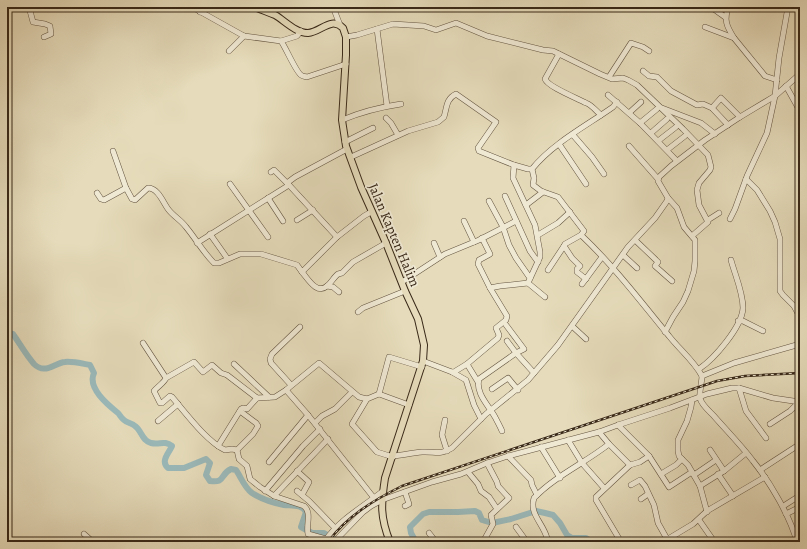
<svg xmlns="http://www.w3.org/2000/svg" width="807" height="549" viewBox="0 0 807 549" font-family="Alegreya,serif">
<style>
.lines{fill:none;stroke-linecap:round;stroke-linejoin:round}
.river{stroke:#9ab9ba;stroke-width:6}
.minor-casing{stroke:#645541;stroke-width:6}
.major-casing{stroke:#382818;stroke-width:8}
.minor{stroke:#efe8d3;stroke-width:5}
.major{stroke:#e6dcbb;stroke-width:6}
.rail-casing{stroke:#382818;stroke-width:2.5}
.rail{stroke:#efe8d3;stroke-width:1;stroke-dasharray:3;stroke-linecap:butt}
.labels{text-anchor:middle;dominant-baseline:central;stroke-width:3.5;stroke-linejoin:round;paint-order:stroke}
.street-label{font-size:14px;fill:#382818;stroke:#efe8d3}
</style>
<rect width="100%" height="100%" fill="#e6dcbb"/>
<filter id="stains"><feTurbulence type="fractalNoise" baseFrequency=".005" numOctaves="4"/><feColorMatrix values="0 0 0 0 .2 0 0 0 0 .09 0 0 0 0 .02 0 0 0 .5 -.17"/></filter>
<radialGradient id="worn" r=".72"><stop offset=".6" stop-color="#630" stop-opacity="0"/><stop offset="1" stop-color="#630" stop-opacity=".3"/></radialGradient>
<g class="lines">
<g class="river">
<path d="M7 335 8 333 13 334C20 344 26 355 34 364 45 375 54 363 65 362 72 361 84 364 90 365L94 373C87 388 108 405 118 413 120 415 121 418 124 420 127 423 132 423 135 426 142 431 142 441 151 443 160 445 164 440 172 446 169 453 160 461 168 468H184L206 459 210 463 206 475 210 481C226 483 219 475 231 469L236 470C241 477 244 487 252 493 260 498 274 503 284 505 291 506 302 504 306 512L301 527 312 533H324L339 542"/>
<path d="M416 542 411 533 410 527 423 514 429 512H458L475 511 479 513 482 520 492 523 511 519 536 511 545 513 553 515 560 523 567 535 572 538H586L592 542"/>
</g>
<defs>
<g id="minor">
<path d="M29 7 33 22 45 24 50 26 51 34 44 37"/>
<path d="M90 7H97"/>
<path d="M192 7 244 36 281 41C286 48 296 72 301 75 303 77 305 76 307 77L346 64"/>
<path d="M333 7 340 25"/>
<path d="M711 7 725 17"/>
<path d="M729 7C723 19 727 27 734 38"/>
<path d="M200 12 204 7"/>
<path d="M705 27 734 38 765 76 777 80"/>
<path d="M377 29 387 106"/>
<path d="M346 37 357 35 393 24 424 26 436 30 456 23 487 36 543 50 553 51 600 74 612 79 623 78 628 80 637 85 683 129 708 155 711 167 710 170 699 183 697 190 699 205 708 222 692 236"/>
<path d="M281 41 297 36 301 31"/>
<path d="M229 51 244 36"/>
<path d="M559 54 545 79C548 87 577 98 586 103 592 105 596 111 601 115"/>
<path d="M643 71 649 76 657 77 671 91 697 105 703 104 712 108 728 125"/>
<path d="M609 77 631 43 643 47 649 51"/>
<path d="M786 86 800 111"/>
<path d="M608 95 640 123 677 161"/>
<path d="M617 102 613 107C586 126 553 143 532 169L534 178 533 185 541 191 558 197 584 231 581 235C614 266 641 302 669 336 680 350 694 361 702 376"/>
<path d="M662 108 701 123 715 134"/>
<path d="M712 108 721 98 740 117"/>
<path d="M629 113 641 102"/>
<path d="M386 118 391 123 398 135"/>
<path d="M342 120C361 112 381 107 401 104"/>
<path d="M640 123 657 109"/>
<path d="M651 133 667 119"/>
<path d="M573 135 592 157 604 174"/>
<path d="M658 141 676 127"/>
<path d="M345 142 373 128"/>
<path d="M559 144 586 184"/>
<path d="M629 146 658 179"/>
<path d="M667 150 685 136"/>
<path d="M113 151 126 188"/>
<path d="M351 157 408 131 438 122 444 117C447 107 446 99 456 94L496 122 478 148 479 151 514 165"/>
<path d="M271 172 274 170 287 183"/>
<path d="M746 179 757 190 770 211 775 222 780 239V291L783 295 794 306 800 317"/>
<path d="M230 184 268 237"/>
<path d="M289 185 337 237"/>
<path d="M97 193 101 199 104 200 126 188 132 199 135 200 148 188C158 188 163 202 168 209 173 216 181 220 186 227 196 239 203 252 214 263H219L240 254H261L297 265 302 272 337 237 364 216 371 212"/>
<path d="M505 196 530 251 538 262"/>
<path d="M268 198 283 221"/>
<path d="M489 201 503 227 509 245 516 258 530 278"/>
<path d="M526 205 543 192"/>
<path d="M730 219 735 209 747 176 767 133 775 96 800 74"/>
<path d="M297 220 313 210"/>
<path d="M708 220 719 213"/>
<path d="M464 221 474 242"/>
<path d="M210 234 227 258"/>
<path d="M538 235 558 223 570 212"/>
<path d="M581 235 565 244 564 246 572 258 580 266 577 269V272L586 279"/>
<path d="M635 240 656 260 658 262 655 266 672 281"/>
<path d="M197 243 289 185 287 183 295 177 347 149"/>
<path d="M434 243 440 257"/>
<path d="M623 255 637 268"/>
<path d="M548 270 564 246"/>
<path d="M302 272C308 279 317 295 327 286 331 283 334 277 338 274L342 273 353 262 386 243"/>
<path d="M402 282 445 254 479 240 516 221"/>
<path d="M528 283 545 297"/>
<path d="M582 284 602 257"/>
<path d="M327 286 333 287 339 292"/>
<path d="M490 288 500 286 528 283 540 257V252L535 225 513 178 514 165 528 169H532"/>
<path d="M358 312 363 308 405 291"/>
<path d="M738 321H743L763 331"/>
<path d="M506 325 524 349 516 353 507 341"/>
<path d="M572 326 586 339"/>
<path d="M665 332 673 317 683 302 688 291 694 271 695 261V240L684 227 677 208 668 198"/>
<path d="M143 343 166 378C165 382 157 387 154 391L160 403H162L170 396 172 397C185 412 207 442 225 450L232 449 237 450 239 459 247 466 250 479 260 487 274 496 328 439"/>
<path d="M423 361 452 372H454L467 364 498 338 499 335 496 328 506 320 507 316 490 288 478 264 479 260 490 254 482 238"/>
<path d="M234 364 269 397"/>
<path d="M467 364 478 382"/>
<path d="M699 369C714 359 742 327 743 308 743 292 735 275 731 260"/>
<path d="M452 372 466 380 474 405 481 419"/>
<path d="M166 378 194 362 203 372 212 365 221 373 227 375 257 398 275 397 286 390 308 415 374 498"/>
<path d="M291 385 271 363 270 359 272 354 300 327"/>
<path d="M739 388 746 411 766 438"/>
<path d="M492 389 508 378 518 390"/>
<path d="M286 390 319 363 359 397 367 399 379 394 409 405"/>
<path d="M379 394 389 357 422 367"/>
<path d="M367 399 352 424 377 452 393 457"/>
<path d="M692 400 691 407 687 421 678 440V451L679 456 688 465 700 486 707 512"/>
<path d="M797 404 796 408 800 413"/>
<path d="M445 420 442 435 447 451"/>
<path d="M158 421 178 404"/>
<path d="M315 423 322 416 335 409 352 392"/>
<path d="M770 424 790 411 799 402"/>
<path d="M618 425 649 456 669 487 692 472"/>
<path d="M502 431C500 426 497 421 495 417 489 406 475 393 479 379L516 353 534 373"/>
<path d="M599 432 609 444 630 465"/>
<path d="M568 440 582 463 604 488"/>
<path d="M218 446 241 409 243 408 247 409 257 398"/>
<path d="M541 447 560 478"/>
<path d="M237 450 253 434 258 426 256 423 240 411"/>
<path d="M710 450 724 471"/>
<path d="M393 456C403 455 412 453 422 452 435 451 439 456 452 448L486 414 528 380 558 345 628 247 655 218 667 201 668 198 658 181 659 177 671 166 705 140 740 117 775 96 779 58 788 7"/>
<path d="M508 456 531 480 532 485 537 495"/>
<path d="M269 462 308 415"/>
<path d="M760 470 800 444"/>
<path d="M297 471 309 482 302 495"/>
<path d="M468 472 478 484 481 491 489 497 497 509"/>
<path d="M661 474 676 465 682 459"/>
<path d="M718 474 733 496"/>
<path d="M694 475 716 460"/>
<path d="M631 485 640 480 645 486 654 505 658 523 667 539"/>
<path d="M700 486 724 471 746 453"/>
<path d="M265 491 303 446 320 429"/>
<path d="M297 491 309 501 335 528"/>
<path d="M405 492 409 504 405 506"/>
<path d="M274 496 304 506C312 513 306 524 308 534L326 539"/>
<path d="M641 499 648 494"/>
<path d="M785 505 796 498H798L800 501"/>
<path d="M786 514 800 507"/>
<path d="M699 520 713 540 716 542"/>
<path d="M516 527 527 542"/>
<path d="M429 533 436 542"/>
<path d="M84 534 93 542"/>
<path d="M325 541C340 519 363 507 383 491"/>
<path d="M334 542 363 512 371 506 382 500 432 482 461 474 487 463 508 456 599 432 618 425 670 408 707 394 732 388H739L773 398 800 402"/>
<path d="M483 542 493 524 491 515 509 498 498 486 497 482 487 463"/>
<path d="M545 542 547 538C543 523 529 514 534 498 555 476 585 463 609 444"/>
<path d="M621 542 596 500V497L630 465 640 462 649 456"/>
<path d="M663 542 693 524 707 511 765 477"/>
<path d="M797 542C790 516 770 482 753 461 741 445 726 430 713 415 708 410 701 404 700 398 699 393 702 381 702 376L734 363 800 344"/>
</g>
<path id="major" d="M255 7C261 10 268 12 275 15 285 21 296 33 308 33 321 32 331 16 343 28L346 37V55L342 120 346 146 361 187 386 243 405 291 418 319 424 345 423 361 385 478C381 504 380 517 390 542"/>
</defs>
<use href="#minor" class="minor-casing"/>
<use href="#major" class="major-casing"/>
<use href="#minor" class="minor"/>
<use href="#major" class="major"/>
<defs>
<path id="rail" d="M328 542C347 516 374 500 402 486L717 381 745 376 800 373"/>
</defs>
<use href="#rail" class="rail-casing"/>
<use href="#rail" class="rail"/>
</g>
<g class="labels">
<g class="street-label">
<text transform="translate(394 235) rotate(67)">Jalan Kapten Halim</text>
</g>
</g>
<rect width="807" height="549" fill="none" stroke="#e6dcbb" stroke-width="24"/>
<rect x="8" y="8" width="791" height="533" fill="none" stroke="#382818" stroke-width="2"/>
<rect x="12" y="12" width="783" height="525" fill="none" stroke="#382818"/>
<rect width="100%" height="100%" filter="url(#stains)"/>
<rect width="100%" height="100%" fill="url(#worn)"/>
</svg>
